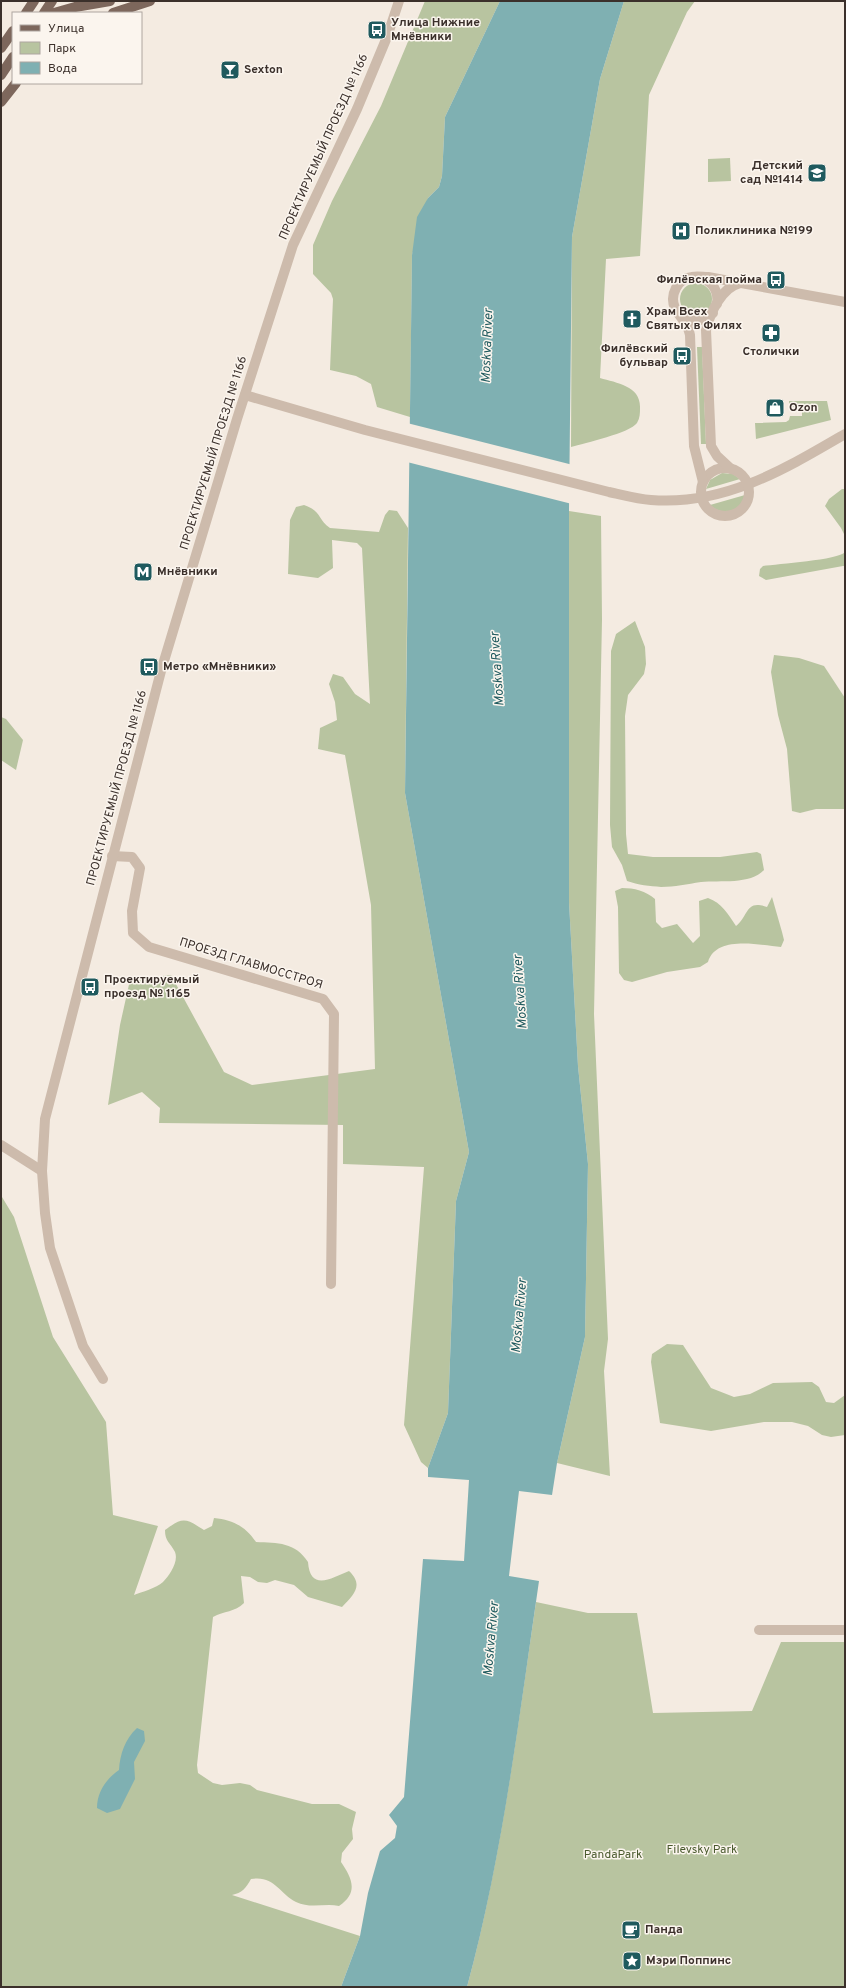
<svg xmlns="http://www.w3.org/2000/svg" width="846" height="1988" viewBox="0 0 846 1988" font-family="Overpass,sans-serif">
<style>
.green{fill:#b8c4a0}
.water{fill:#7fb0b2}
.pier{fill:#f4ebe1}
.lines{fill:none;stroke-linecap:round;stroke-linejoin:round}
.minor{stroke:#cdbbac;stroke-width:10}
.major{stroke:#7d675c;stroke-width:10}
.major-bridge{stroke:#7d675c;stroke-width:10}
.labels{text-anchor:middle;dominant-baseline:central;stroke-width:3;stroke-linejoin:round;paint-order:stroke}
.poi-label{font-size:12px;font-weight:bold;fill:#3b302b;stroke:#fbf5ee;text-anchor:start}
.street-label{font-size:12px;fill:#3b302b;stroke:#fbf5ee}
.park-label{font-size:12px;fill:#4a5a2e;stroke:#fbf5ee}
.water-label{font-size:13px;font-style:italic;fill:#1f5a5e;stroke:#fbf5ee}
</style>
<rect width="100%" height="100%" fill="#f4ebe1"/>
<g class="green">
<path d="M425 1H500L445 117 442 176 439 187 428 198 412 255 410 417 377 407 371 384 356 376 330 370 333 299 331 293 313 274V245L332 201 381 106Z"/>
<path d="M624 1H695L687 12 649 95 640 256 606 259 600 378C617 383 641 386 640 408 640 413 640 418 637 423 630 433 585 443 571 447L572 237 600 79Z"/>
<path d="M730 158 731 181 708 182V159Z"/>
<circle cx="696" cy="299" r="16"/>
<path d="M697 347H702L706 444H701Z"/>
<path d="M789 401H827L831 420 756 439 755 423 786 422 789 420 790 416H802V406L789 407Z"/>
<path d="M722 473 733 474 740 479 706 489 710 480Z"/>
<path d="M842 489H845V536L841 528 825 506 829 499Z"/>
<path d="M745 495C741 512 722 517 710 505Z"/>
<path d="M304 505C322 511 317 519 330 528L379 532 385 515 389 510 397 511 408 528 405 793 469 1152 456 1201 448 1413 428 1468 421 1462 404 1425 424 1167 343 1164V1125L159 1123 160 1108 142 1092 108 1105 120 1025 130 980 171 975 224 1072 252 1085 375 1069 371 905 345 755 318 749 320 728 337 720 335 702 329 684 333 674 343 677 355 694 370 704 362 548 357 543 332 540 333 568 318 578 288 574 290 520 296 507Z"/>
<path d="M569 511 601 516 602 620 594 1014 608 1339 604 1371 610 1476 557 1463 585 1337 588 1164 578 1066 569 902Z"/>
<path d="M845 552V566H843L766 580 759 576 760 569 763 566C777 564 839 560 845 552Z"/>
<path d="M635 621 645 647 646 664 644 674 628 695 625 716 626 834 628 854 653 857H720L757 852 761 854 764 870C750 885 720 880 701 882 687 884 675 887 661 887 650 886 638 885 627 881L622 865 612 847 610 825 611 651 616 634Z"/>
<path d="M774 655 799 658 824 666 845 698V809H816L800 813 792 811 787 749 778 715 771 672Z"/>
<path d="M1 717 6 719 23 740 16 770 1 760Z"/>
<path d="M622 888C634 888 646 891 655 899L656 922 662 928 677 924 693 943 700 936 699 901 708 898C722 903 728 914 736 926 749 916 745 899 767 907L772 897 782 932 784 940 781 947C759 945 716 935 708 962L700 967 667 972 632 982 624 980 619 973 618 907 615 891Z"/>
<path d="M2 1197 14 1217 53 1337 106 1422 113 1515 158 1526 134 1595C142 1592 156 1588 163 1582 169 1576 179 1562 175 1552 170 1542 165 1542 165 1530 183 1517 185 1518 204 1530L212 1526 214 1518C233 1520 245 1526 256 1542 278 1543 295 1542 308 1562 310 1592 332 1578 349 1571 364 1585 354 1595 342 1607L308 1597 294 1585 275 1580 267 1583 258 1582 250 1577 241 1576 244 1603C235 1612 224 1611 213 1617L197 1765 198 1773 213 1783 222 1785 240 1783 250 1785 257 1790 312 1804H339L356 1812 352 1829 353 1839 342 1853 341 1862C352 1878 359 1893 339 1906 325 1903 310 1909 296 1902 279 1893 274 1875 251 1879 246 1888 242 1893 232 1895L360 1936 341 1987H1Z"/>
<path d="M667 1344 683 1345 711 1388 734 1397 750 1394 773 1383 812 1382 819 1387 826 1402 834 1403 845 1395V1435L831 1437 822 1435 808 1426 792 1422H764L711 1431 660 1423 651 1362 652 1354Z"/>
<path d="M536 1602 588 1613H637L653 1713 752 1711 781 1642H845V1987H467C501 1861 517 1731 536 1602Z"/>
</g>
<g class="water">
<path d="M500 1H624L600 79 572 237 569 511V902L578 1066 588 1164 585 1337 557 1463 552 1495 519 1491 509 1576 539 1581C519 1717 503 1855 467 1987H341L360 1936 368 1893 380 1851 395 1838 397 1826 389 1815 404 1797 423 1559 464 1561 469 1480 428 1477V1468L448 1413 456 1201 469 1152 405 793 412 255 417 217 428 198 439 187 442 176 445 117Z"/>
<path d="M137 1728 144 1731 145 1741 134 1762 135 1779 120 1809 107 1813 97 1808C97 1792 106 1779 119 1770 120 1754 125 1739 137 1728Z"/>
</g>
<path class="pier" d="M407 423 573 465 572 504 407 462Z"/>
<g class="lines">
<g class="minor">
<path d="M702 278C713 282 719 292 717 304"/>
<path d="M682 317C693 323 703 322 713 313"/>
<path d="M245 395 365 430 609 492C623 495 637 499 651 500 724 506 785 469 845 434"/>
<circle cx="725" cy="492" r="24"/>
<path d="M731 469 717 456 711 446 706 330C710 313 722 287 740 283"/>
<path d="M703 482 694 446 690 335C688 323 680 318 675 308 669 295 678 278 692 277 697 276 703 277 708 277L845 302"/>
<path d="M112 856 132 857 140 868 132 911 133 933 149 947 323 999 334 1014 331 1284"/>
<path d="M1 1145 42 1171"/>
<path d="M103 1379 83 1346 50 1248 45 1213 42 1171 45 1119 161 671 237 419 293 245 357 109 387 37 399 1"/>
<path d="M759 1630H845"/>
</g>
<g class="major">
<path d="M26 13 34 1"/>
<path d="M44 13 52 1"/>
<path d="M54 13 75 7 110 1"/>
<path d="M113 13 150 1"/>
<path d="M1 75 13 57"/>
<path d="M1 102 16 83"/>
</g>
<path class="major-bridge" d="M1 48 13 31"/>
</g>
<defs>
<symbol id="bus-square" viewBox="-11 -11 22 22"><rect x="-9" y="-9" width="18" height="18" rx="4" fill="#1f5a5e" stroke="#fbf5ee"/><path d="M-5-6H5V4H4V6H2V4H-2V6H-4V4H-5ZM-3.5-4V0h7V-4ZM-3.5 1.2v1.5H-2V1.2ZM2 1.2v1.5H3.5V1.2Z" fill="#fff"/></symbol>
<symbol id="bar-square" viewBox="-11 -11 22 22"><rect x="-9" y="-9" width="18" height="18" rx="4" fill="#1f5a5e" stroke="#fbf5ee"/><path d="M-6-5H6L.8 .8V4.5H3.5V6h-7V4.5H-.8V.8Z" fill="#fff"/></symbol>
<symbol id="school-square" viewBox="-11 -11 22 22"><rect x="-9" y="-9" width="18" height="18" rx="4" fill="#1f5a5e" stroke="#fbf5ee"/><path d="M0-5L7-2L0 1L-7-2ZM-4 1L0 2.5L4 1V4Q0 6-4 4Z" fill="#fff"/></symbol>
<symbol id="hospital-square" viewBox="-11 -11 22 22"><rect x="-9" y="-9" width="18" height="18" rx="4" fill="#1f5a5e" stroke="#fbf5ee"/><path d="M-5-5h3v3.5h4V-5h3V5h-3V1.5h-4V5h-3Z" fill="#fff"/></symbol>
<symbol id="church-square" viewBox="-11 -11 22 22"><rect x="-9" y="-9" width="18" height="18" rx="4" fill="#1f5a5e" stroke="#fbf5ee"/><path d="M-1.2-6h2.4v3.5h3.3v2.4h-3.3V6h-2.4V-.1h-3.3v-2.4h3.3Z" fill="#fff"/></symbol>
<symbol id="pharmacy-square" viewBox="-11 -11 22 22"><rect x="-9" y="-9" width="18" height="18" rx="4" fill="#1f5a5e" stroke="#fbf5ee"/><path d="M-2-6h4v4h4v4h-4v4h-4v-4h-4v-4h4Z" fill="#fff"/></symbol>
<symbol id="shop-square" viewBox="-11 -11 22 22"><rect x="-9" y="-9" width="18" height="18" rx="4" fill="#1f5a5e" stroke="#fbf5ee"/><path d="M-5-2.5h2.3a2.7 3.5 0 0 1 5.4 0H5L5.5 6h-11ZM-1.5-2.5h3a1.5 2.3 0 0 0-3 0Z" fill="#fff"/></symbol>
<symbol id="metro-square" viewBox="-11 -11 22 22"><rect x="-9" y="-9" width="18" height="18" rx="4" fill="#1f5a5e" stroke="#fbf5ee"/><path d="M-5.5 5V-5H-3L0 0L3-5H5.5V5H3V-.5L0 4L-3-.5V5Z" fill="#fff"/></symbol>
<symbol id="cafe-square" viewBox="-11 -11 22 22"><rect x="-9" y="-9" width="18" height="18" rx="4" fill="#1f5a5e" stroke="#fbf5ee"/><path d="M-5.5-4.5H6V0H3Q3 3.5 0 3.5H-2.5Q-5.5 3.5-5.5 0ZM3-3.2v2h1.7v-2ZM-6 4.5H4V6H-6Z" fill="#fff"/></symbol>
<symbol id="sight-square" viewBox="-11 -11 22 22"><rect x="-9" y="-9" width="18" height="18" rx="4" fill="#1f5a5e" stroke="#fbf5ee"/><path d="M0-6L1.8-2.2L6-1.7L2.9 1.2L3.7 5.4L0 3.3L-3.7 5.4L-2.9 1.2L-6-1.7L-1.8-2.2Z" fill="#fff"/></symbol>
</defs>
<g fill-rule="evenodd">
<use href="#bus-square" x="366" y="19" width="22" height="22"/>
<use href="#bar-square" x="219" y="59" width="22" height="22"/>
<use href="#school-square" x="806" y="162" width="22" height="22"/>
<use href="#hospital-square" x="670" y="220" width="22" height="22"/>
<use href="#bus-square" x="765" y="269" width="22" height="22"/>
<use href="#church-square" x="621" y="308" width="22" height="22"/>
<use href="#pharmacy-square" x="760" y="322" width="22" height="22"/>
<use href="#bus-square" x="671" y="345" width="22" height="22"/>
<use href="#shop-square" x="764" y="397" width="22" height="22"/>
<use href="#metro-square" x="132" y="561" width="22" height="22"/>
<use href="#bus-square" x="138" y="656" width="22" height="22"/>
<use href="#bus-square" x="79" y="976" width="22" height="22"/>
<use href="#cafe-square" x="620" y="1919" width="22" height="22"/>
<use href="#sight-square" x="621" y="1950" width="22" height="22"/>
</g>
<g class="labels">
<g class="poi-label">
<text x="391" y="23">Улица Нижние<tspan x="391" dy="14">Мнёвники</tspan></text>
<text x="244" y="70">Sexton</text>
<text x="803" y="166" text-anchor="end">Детский<tspan x="803" dy="14">сад №1414</tspan></text>
<text x="695" y="231">Поликлиника №199</text>
<text x="762" y="280" text-anchor="end">Филёвская пойма</text>
<text x="646" y="312">Храм Всех<tspan x="646" dy="14">Святых в Филях</tspan></text>
<text x="668" y="349" text-anchor="end">Филёвский<tspan x="668" dy="14">бульвар</tspan></text>
<text x="771" y="352" text-anchor="middle">Столички</text>
<text x="789" y="408">Ozon</text>
<text x="157" y="572">Мнёвники</text>
<text x="163" y="667">Метро «Мнёвники»</text>
<text x="104" y="980">Проектируемый<tspan x="104" dy="14">проезд № 1165</tspan></text>
<text x="645" y="1930">Панда</text>
<text x="646" y="1961">Мэри Поппинс</text>
</g>
<g class="street-label">
<text transform="translate(324 147) rotate(-66)">ПРОЕКТИРУЕМЫЙ ПРОЕЗД № 1166</text>
<text transform="translate(214 453) rotate(-73)">ПРОЕКТИРУЕМЫЙ ПРОЕЗД № 1166</text>
<text transform="translate(117 788) rotate(-75)">ПРОЕКТИРУЕМЫЙ ПРОЕЗД № 1166</text>
<text transform="translate(251 964) rotate(17)">ПРОЕЗД ГЛАВМОССТРОЯ</text>
</g>
<g class="park-label">
<text x="702" y="1850">Filevsky Park</text>
<text x="613" y="1855">PandaPark</text>
</g>
<g class="water-label">
<text transform="translate(488 346) rotate(-88)">Moskva River</text>
<text transform="translate(498 669) rotate(-94)">Moskva River</text>
<text transform="translate(521 992) rotate(-94)">Moskva River</text>
<text transform="translate(520 1316) rotate(-85)">Moskva River</text>
<text transform="translate(492 1639) rotate(-85)">Moskva River</text>
</g>
</g>
<rect width="846" height="1988" fill="none" stroke="#3b302b" stroke-width="4"/>
<rect x="12" y="12" width="130" height="72" fill="#fbf5ee" stroke="#aea6a0"/>
<rect x="20" y="25" width="20" height="6" fill="#7d675c" stroke="#aea6a0"/>
<text x="48" y="32" font-size="12" fill="#3b302b">Улица</text>
<rect x="20" y="42" width="20" height="12" fill="#b8c4a0" stroke="#aea6a0"/>
<text x="48" y="52" font-size="12" fill="#3b302b">Парк</text>
<rect x="20" y="62" width="20" height="12" fill="#7fb0b2" stroke="#aea6a0"/>
<text x="48" y="72" font-size="12" fill="#3b302b">Вода</text>
</svg>
